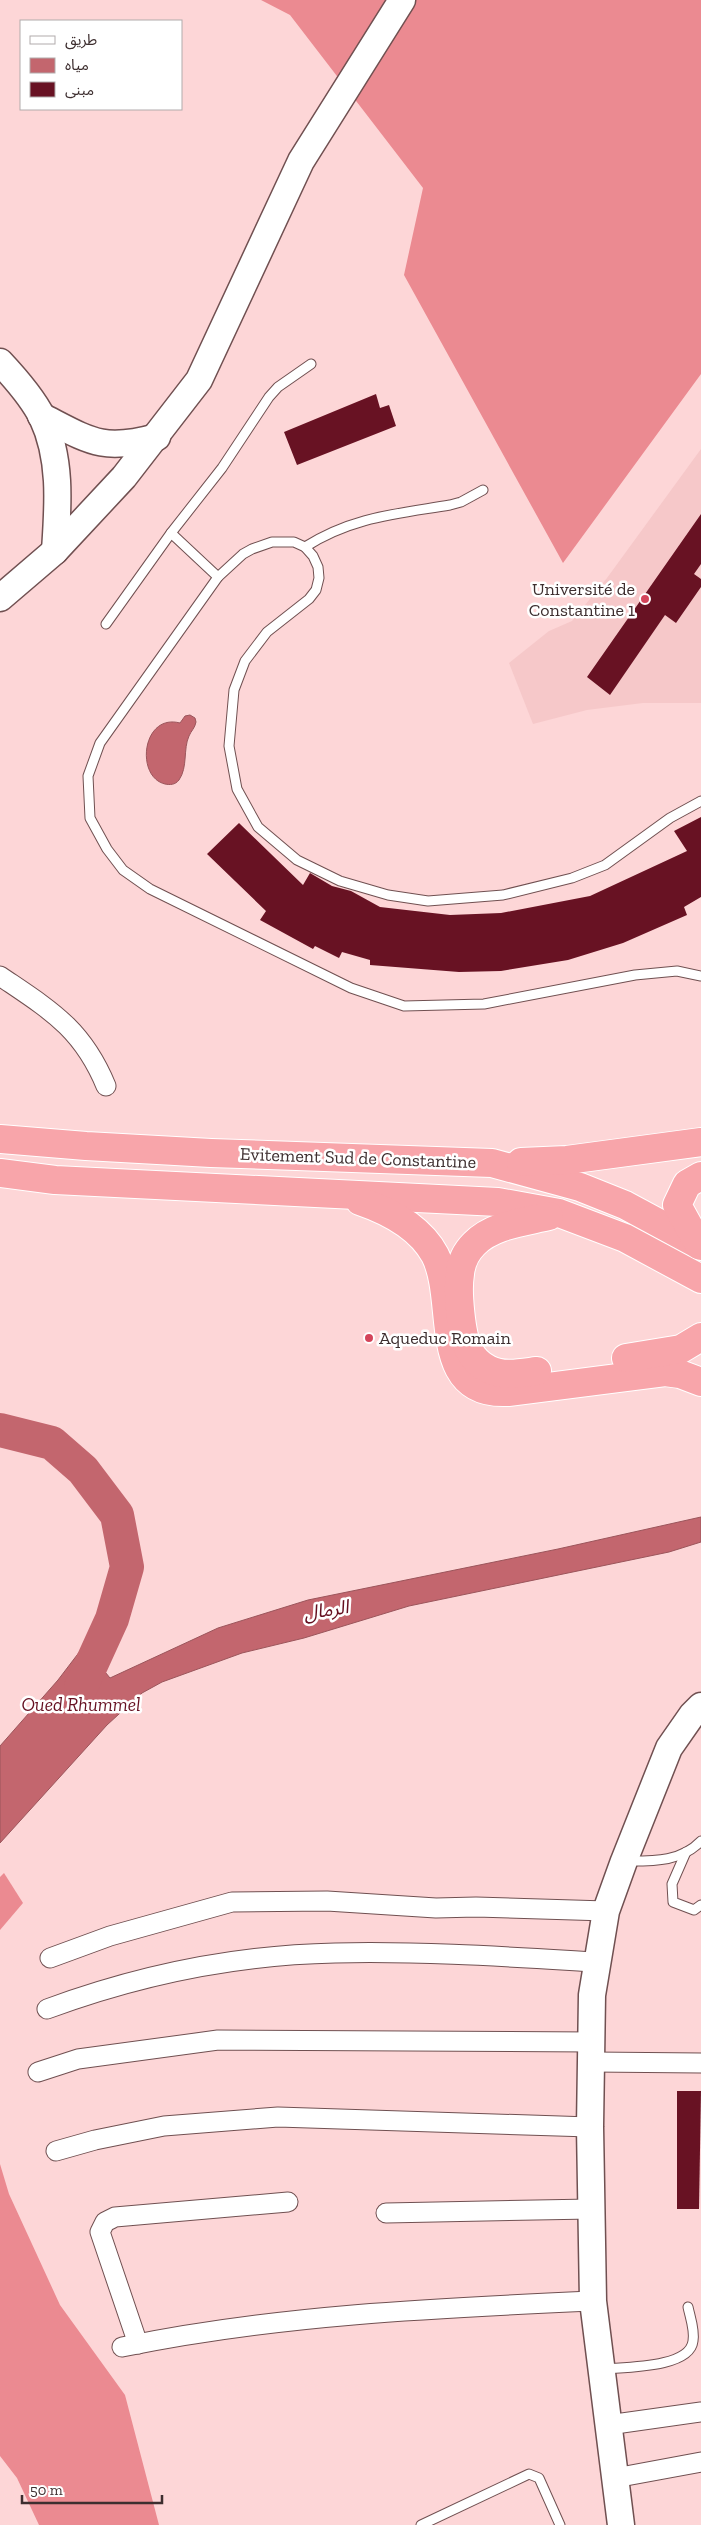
<svg xmlns="http://www.w3.org/2000/svg" width="701" height="2525" viewBox="0 0 701 2525" font-family="'Zilla Slab','Noto Sans Arabic',serif">
<style>
.built{fill:#f6c8c9}
.forest{fill:#eb8a91}
.water{fill:#c3666e;stroke:#9b555b}
.lines{fill:none;stroke-linecap:round;stroke-linejoin:round}
.river{stroke:#c3666e;stroke-width:34}
.building{fill:#681223}
.lane-casing{stroke:#705051;stroke-width:11}
.street-casing{stroke:#705051;stroke-width:21}
.secondary-casing{stroke:#705051;stroke-width:29}
.highway-casing{stroke:#fff;stroke-width:30}
.lane{stroke:#fff;stroke-width:9}
.street{stroke:#fff;stroke-width:19}
.secondary{stroke:#fff;stroke-width:26}
.highway{stroke:#f8a5aa;stroke-width:28}
.poi-dot{fill:#d4445a;stroke:#fff;stroke-width:2}
.labels{text-anchor:middle;dominant-baseline:central;stroke-width:5;stroke-linejoin:round;paint-order:stroke}
.poi-label{font-size:18px;fill:#3d2e2f;stroke:#fff;text-anchor:end}
.street-label{font-size:18px;fill:#3d2e2f;stroke:#fff}
.water-label{font-size:19px;font-style:italic;fill:#650f20;stroke:#fff}
</style>
<rect width="100%" height="100%" fill="#fdd6d7"/>
<path class="built" d="M701 449V703H643L587 710 533 724 509 663 549 631 572 621 607 578Z"/>
<g class="forest">
<path d="M261 0H701V374L563 563 404 275 423 188 290 15Z"/>
<path d="M4 1873 23 1903 0 1930V1877Z"/>
<path d="M0 2164 9 2194 60 2305 125 2395 159 2525H39L17 2478 0 2456Z"/>
</g>
<g class="water">
<path d="M190 715 195 718 196 722C195 728 191 731 189 736 183 749 188 767 179 780 175 785 170 785 165 784 135 777 142 713 180 723L185 716Z"/>
<path d="M701 1517V1542L669 1552 409 1606 304 1638 242 1653 162 1682 142 1693 107 1725 0 1843V1746L58 1680 90 1638 110 1650 101 1667 110 1678 218 1628 308 1600 558 1549Z"/>
</g>
<g class="lines">
<path class="river" d="M0 1430 52 1443 83 1470 117 1515 127 1567 112 1619 81 1687"/>
</g>
<g class="building">
<path d="M376 394 380 408 389 405 396 426 297 465 284 432Z"/>
<path d="M701 514V564L694 574 701 579V587L676 623 665 615 610 695 587 677Z"/>
<path d="M701 817V897L684 907 687 915 623 943 568 960 501 971 459 972 370 965V960L342 952 339 958 315 946 313 949 260 920 266 911 207 854 239 823 303 885 310 873 332 886 351 891 380 907 450 915 501 913 590 896 687 851 674 831Z"/>
<path d="M677 2091H701L699 2209H677Z"/>
</g>
<g class="lines">
<defs>
<g id="lane">
<path d="M171 533 218 577"/>
<path d="M305 547C352 517 396 514 450 505L461 502 483 490"/>
<path d="M106 624 171 533 222 468 269 397 278 387 311 364"/>
<path d="M701 801 670 818 605 865 572 878 503 895 428 901 388 895 340 881 297 860 258 827 237 789 229 746 234 690 245 661 267 632 309 599 316 590 319 578 318 567 313 556 305 547 294 542H272L252 549 243 554 218 577 100 743 88 776 90 818 107 849 123 870 150 889 351 988 404 1006 484 1004 635 975 677 971 701 976"/>
<path d="M686 1852 672 1884 673 1902 694 1910 701 1905"/>
<path d="M627 1861C653 1861 681 1862 701 1841"/>
<path d="M604 2369C625 2367 690 2368 693 2341 695 2330 690 2317 688 2307"/>
<path d="M421 2525 529 2474 539 2478 560 2525"/>
</g>
<g id="street">
<path d="M0 976C50 1010 82 1028 106 1086"/>
<path d="M50 1958 110 1936 232 1902 327 1901 436 1908 476 1907 606 1911"/>
<path d="M47 2009C139 1975 237 1955 335 1953 422 1951 510 1957 596 1962"/>
<path d="M592 2062 701 2063"/>
<path d="M38 2072 78 2059 218 2040 593 2042"/>
<path d="M56 2151 95 2140 164 2126 278 2117 590 2127"/>
<path d="M386 2213 591 2209"/>
<path d="M138 2344 100 2232 105 2222 115 2217 288 2202"/>
<path d="M122 2347C277 2315 436 2308 593 2301"/>
<path d="M608 2425 701 2412"/>
<path d="M615 2478 701 2462"/>
</g>
<g id="secondary">
<path d="M0 362C15 378 32 397 42 417 62 459 58 506 55 551"/>
<path d="M41 416C90 441 102 452 157 437"/>
<path d="M0 598 55 551 124 477 199 380 301 161 402 0"/>
<path d="M621 2525 593 2301 590 2127 592 1995 606 1911 624 1861 669 1748 692 1715 701 1706"/>
</g>
<g id="highway">
<path d="M0 1139 86 1146 211 1153 492 1163 580 1187 625 1205 701 1246"/>
<path d="M521 1162 567 1160 701 1142"/>
<path d="M0 1173 55 1180 498 1202 559 1213 625 1238 701 1279"/>
<path d="M360 1201C389 1211 420 1227 435 1255 459 1302 429 1396 508 1392L665 1372 680 1374 701 1382"/>
<path d="M699 1245 677 1205 687 1184 701 1176"/>
<path d="M626 1358 681 1349 701 1337"/>
<path d="M537 1371C521 1373 503 1377 488 1369 480 1365 473 1358 469 1350 461 1336 457 1291 460 1274 461 1263 466 1252 474 1244 492 1225 524 1222 549 1216"/>
</g>
</defs>
<use href="#lane" class="lane-casing"/>
<use href="#street" class="street-casing"/>
<use href="#secondary" class="secondary-casing"/>
<use href="#highway" class="highway-casing"/>
<use href="#lane" class="lane"/>
<use href="#street" class="street"/>
<use href="#secondary" class="secondary"/>
<use href="#highway" class="highway"/>
</g>
<g class="poi-dot">
<circle cx="645" cy="599" r="5"/>
<circle cx="369" cy="1338" r="5"/>
</g>
<g class="labels">
<g class="poi-label">
<text x="635" y="589">Université de<tspan x="635" dy="21">Constantine 1</tspan></text>
<text x="379" y="1338" text-anchor="start">Aqueduc Romain</text>
</g>
<g class="street-label">
<text transform="translate(358 1158) rotate(2)">Evitement Sud de Constantine</text>
</g>
<g class="water-label">
<text transform="translate(326 1610) rotate(-9)">الرمال</text>
<text x="81" y="1704">Oued Rhummel</text>
</g>
</g>
<rect x="20" y="20" width="162" height="90" fill="#ffffff" stroke="#b1abac"/>
<rect x="30" y="36" width="25" height="8" fill="#ffffff" stroke="#b1abac"/>
<text x="65" y="45" font-size="15" fill="#3d2e2f">طريق</text>
<rect x="30" y="58" width="25" height="15" fill="#c3666e" stroke="#b1abac"/>
<text x="65" y="70" font-size="15" fill="#3d2e2f">مياه</text>
<rect x="30" y="82" width="25" height="15" fill="#681223" stroke="#b1abac"/>
<text x="65" y="95" font-size="15" fill="#3d2e2f">مبنى</text>
<path d="M22 2495v8h140v-8" fill="none" stroke="#3d2e2f" stroke-width="2.5"/>
<text x="30" y="2495" font-size="15" fill="#3d2e2f" stroke="#ffffff" stroke-width="4" paint-order="stroke">50 m</text>
</svg>
